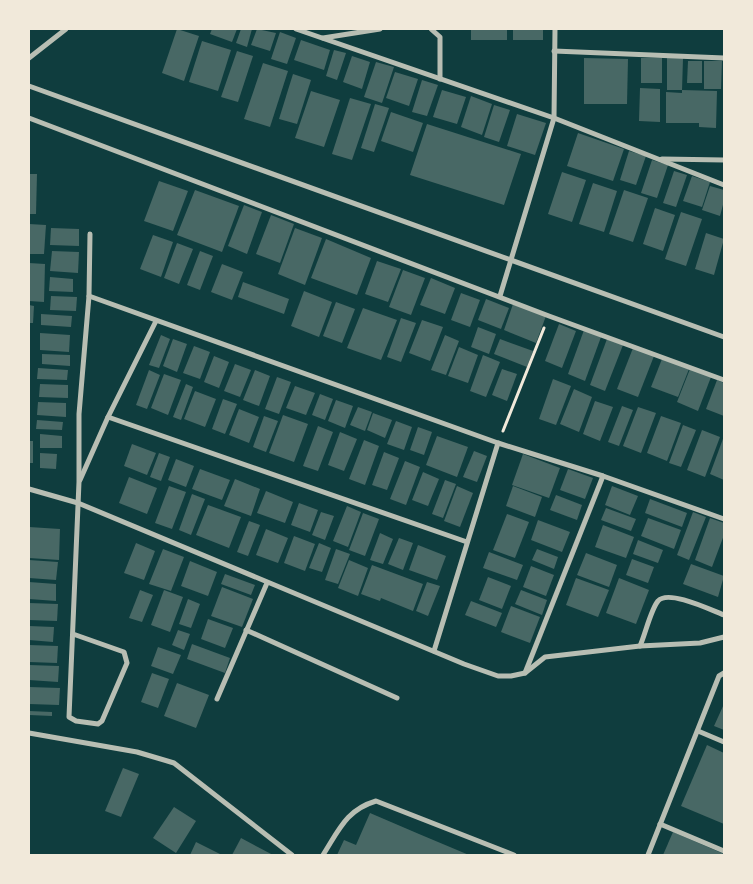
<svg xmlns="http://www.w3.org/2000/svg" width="753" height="884" viewBox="0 0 753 884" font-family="Arial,sans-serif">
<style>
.building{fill:#486865}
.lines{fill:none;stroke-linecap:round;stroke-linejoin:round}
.path{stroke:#f1e9da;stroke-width:3}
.minor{stroke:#b8beb3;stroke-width:5}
</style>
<rect width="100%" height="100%" fill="#0f3d3e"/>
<g class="building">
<path d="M177 29 199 36 184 81 162 73Z"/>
<path d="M212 29H237L232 42 210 34Z"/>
<path d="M241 29H252L247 47 236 43Z"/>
<path d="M257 29 276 33 270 51 251 45Z"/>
<rect x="471" y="29" width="36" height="11"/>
<rect x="513" y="29" width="30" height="11"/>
<path d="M280 32 296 38 287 64 271 59Z"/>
<path d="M301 40 330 50 324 70 294 60Z"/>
<path d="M202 41 231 50 218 91 189 82Z"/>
<path d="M334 50 346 53 337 80 326 76Z"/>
<path d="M237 51 253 56 238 102 221 97Z"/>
<path d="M352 56 370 62 362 89 343 82Z"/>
<path d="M584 58 628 59 627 104H584Z"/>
<rect x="641" y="58" width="21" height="25"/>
<path d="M667 58H683L682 90H667Z"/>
<path d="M688 61H702V83H687Z"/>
<path d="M704 61H722L721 89H704Z"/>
<path d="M376 62 394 67 382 103 364 97Z"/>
<path d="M263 63 288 71 270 127 244 119Z"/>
<path d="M395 72 418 79 409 106 386 98Z"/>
<path d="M293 74 311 80 297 124 279 119Z"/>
<path d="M422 80 438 85 427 116 412 112Z"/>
<path d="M640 88 660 89V122L639 121Z"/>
<path d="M442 90 466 97 457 124 433 117Z"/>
<path d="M682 90 717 91 716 128 699 127V123H666V92L682 93Z"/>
<path d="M311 91 340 100 324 147 295 138Z"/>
<path d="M471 96 492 104 482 135 461 127Z"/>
<path d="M350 98 371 104 352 160 332 154Z"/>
<path d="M375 104 389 108 374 152 361 148Z"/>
<path d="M494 105 510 110 499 142 484 137Z"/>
<path d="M391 112 423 123 413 152 381 141Z"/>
<path d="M517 114 546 123 535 155 507 146Z"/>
<path d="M427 124 521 154 504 205 410 175Z"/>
<path d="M578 133 624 149 613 181 567 166Z"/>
<path d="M629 151 646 156 636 185 620 180Z"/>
<path d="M652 160 668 165 657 198 641 193Z"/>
<path d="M674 171 687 175 676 207 663 203Z"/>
<path d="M562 172 586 180 572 222 548 214Z"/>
<path d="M29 174H37L36 214H29Z"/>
<path d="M692 176 710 182 702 207 683 201Z"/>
<path d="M159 181 188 191 173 231 144 221Z"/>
<path d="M593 183 617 191 604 232 579 224Z"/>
<path d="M710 186 724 190V201L720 216 702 210Z"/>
<path d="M195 190 239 206 222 252 177 235Z"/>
<path d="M624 190 648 198 633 242 609 234Z"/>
<path d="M244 205 262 212 247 254 228 246Z"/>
<path d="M655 208 675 215 663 251 643 244Z"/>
<path d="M681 212 702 219 686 266 665 259Z"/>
<path d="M271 215 294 224 280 263 256 254Z"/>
<path d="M29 224 46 225 44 254H29Z"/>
<path d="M51 228 79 229V246L50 245Z"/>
<path d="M295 228 322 238 305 285 278 274Z"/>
<path d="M706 233 724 239 714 275 695 269Z"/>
<path d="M153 235 173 242 161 277 140 269Z"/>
<path d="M326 239 371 258 357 295 311 278Z"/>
<path d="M177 243 193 249 179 284 164 278Z"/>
<path d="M52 251 79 252 78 273 50 271Z"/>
<path d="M200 251 213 256 200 290 187 285Z"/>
<path d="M377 261 401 269 388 302 365 294Z"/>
<path d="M29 263 45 264 44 302 29 301Z"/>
<path d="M222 264 243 272 232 300 211 292Z"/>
<path d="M403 270 425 278 411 315 389 307Z"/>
<path d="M50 277 73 279V292L49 291Z"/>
<path d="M431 278 455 288 445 314 420 305Z"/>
<path d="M243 282 289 299 284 314 238 297Z"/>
<path d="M304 291 332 302 319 337 291 326Z"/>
<path d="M461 293 480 300 470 327 451 320Z"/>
<path d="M51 296 77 297 76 311 50 310Z"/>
<path d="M486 299 509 308 501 329 478 320Z"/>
<path d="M336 302 355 309 342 343 323 336Z"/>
<path d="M513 304 546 316 536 343 504 330Z"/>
<path d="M29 305 34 306 33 323H29Z"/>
<path d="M363 308 397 320 381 360 347 348Z"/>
<path d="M41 314 72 316 71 327 41 325Z"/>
<path d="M401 318 416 323 401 362 387 357Z"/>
<path d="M422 320 443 327 430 361 409 353Z"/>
<path d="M559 324 576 331 562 368 545 361Z"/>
<path d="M478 327 496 334 489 354 471 347Z"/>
<path d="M584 330 601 337 585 381 568 374Z"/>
<path d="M40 333 70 335 69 352 40 350Z"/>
<path d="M161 335 170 339 159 368 149 365Z"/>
<path d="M445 335 459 341 446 375 431 370Z"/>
<path d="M173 339 187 344 177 372 163 366Z"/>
<path d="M500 339 533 351 527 367 494 354Z"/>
<path d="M607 339 623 345 605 391 590 385Z"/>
<path d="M194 346 210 352 200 379 183 373Z"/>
<path d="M459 347 478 355 468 383 448 376Z"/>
<path d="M633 348 654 356 638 397 617 389Z"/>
<path d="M42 354 70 355V366L42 364Z"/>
<path d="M483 355 500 362 486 397 470 391Z"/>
<path d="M214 356 229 362 219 388 204 382Z"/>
<path d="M662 359 689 369 678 397 651 387Z"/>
<path d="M235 364 251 370 240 397 224 391Z"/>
<path d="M38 368 68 370 67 380 37 379Z"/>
<path d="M502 369 517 374 507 401 492 395Z"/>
<path d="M690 369 711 377 698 411 677 402Z"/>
<path d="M149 370 160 375 147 409 136 405Z"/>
<path d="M255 370 270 376 259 406 243 400Z"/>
<path d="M164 374 181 380 168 415 151 408Z"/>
<path d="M277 377 291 382 279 414 265 409Z"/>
<path d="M553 379 571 386 556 425 539 419Z"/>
<path d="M717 380 724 383V416L706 409Z"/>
<path d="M40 384 68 385V398L39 397Z"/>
<path d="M186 384 193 387 181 420 173 417Z"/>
<path d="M295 386 315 393 306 415 286 408Z"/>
<path d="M574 389 592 397 579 432 560 424Z"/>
<path d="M195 391 216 399 205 427 184 419Z"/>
<path d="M320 394 333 399 325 420 312 415Z"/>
<path d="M223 399 237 404 225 434 212 429Z"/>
<path d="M336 400 353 406 345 428 328 421Z"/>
<path d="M595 401 613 407 600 441 583 434Z"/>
<path d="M38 402 66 403V417L37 415Z"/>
<path d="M622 406 633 410 619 446 608 442Z"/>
<path d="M358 407 372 412 365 431 350 425Z"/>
<path d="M638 407 656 413 641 453 623 446Z"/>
<path d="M239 409 259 417 249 443 229 435Z"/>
<path d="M373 413 392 420 385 438 367 430Z"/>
<path d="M283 415 308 424 294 462 269 453Z"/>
<path d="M264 416 278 421 266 452 253 447Z"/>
<path d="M661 416 681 423 667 461 647 453Z"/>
<path d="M37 420 63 422 62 430 36 429Z"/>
<path d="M396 421 412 427 404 450 387 444Z"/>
<path d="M683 425 696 430 681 467 669 463Z"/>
<path d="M318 426 333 432 318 471 303 466Z"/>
<path d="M418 427 432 432 424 455 410 450Z"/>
<path d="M702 430 720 437 705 477 687 470Z"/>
<path d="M340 432 357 439 344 471 328 465Z"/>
<path d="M40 434 62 436V448H40Z"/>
<path d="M437 436 468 447 457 477 426 465Z"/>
<path d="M724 436V480L710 474Z"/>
<path d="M364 440 379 446 365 485 349 479Z"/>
<rect x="29" y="441" width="4" height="22"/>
<path d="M132 444 156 453 147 475 124 466Z"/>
<path d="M474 451 487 456 477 482 463 477Z"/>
<path d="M384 452 399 458 387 490 372 485Z"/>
<path d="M40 453 57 454 56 469 40 468Z"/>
<path d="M159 453 170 457 161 481 150 477Z"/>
<path d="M523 454 560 468 549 498 512 485Z"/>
<path d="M176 459 194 466 186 487 168 480Z"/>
<path d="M405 461 420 467 406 505 390 499Z"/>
<path d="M200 469 230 480 222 500 192 489Z"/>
<path d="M568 469 593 478 585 499 560 490Z"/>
<path d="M423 472 439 479 428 506 412 500Z"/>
<path d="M129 477 157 488 147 514 119 503Z"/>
<path d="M235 479 260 489 251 516 224 506Z"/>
<path d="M445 480 456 484 443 518 432 514Z"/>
<path d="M169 486 186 492 172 529 155 523Z"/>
<path d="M457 486 473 493 460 527 444 521Z"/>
<path d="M513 486 542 497 535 517 506 506Z"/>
<path d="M612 486 638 496 630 515 605 505Z"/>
<path d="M266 491 293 502 285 523 257 513Z"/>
<path d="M192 494 205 499 191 535 179 530Z"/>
<path d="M556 495 582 505 577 520 550 510Z"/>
<path d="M650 499 687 513 682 527 645 513Z"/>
<path d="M299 503 318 510 310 532 291 525Z"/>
<path d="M208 505 241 517 229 548 196 535Z"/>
<path d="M347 506 361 512 348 547 333 541Z"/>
<path d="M606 508 636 519 631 531 601 520Z"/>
<path d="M321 512 334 516 325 540 312 535Z"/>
<path d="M693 512 706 517 689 560 677 555Z"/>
<path d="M363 513 379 519 365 556 349 550Z"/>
<path d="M507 514 529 522 515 558 493 550Z"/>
<path d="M648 518 681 530 674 549 641 536Z"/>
<path d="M710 518 724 523V535L712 567 695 560Z"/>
<path d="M538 520 570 532 562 552 531 540Z"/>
<path d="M249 521 260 525 248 556 237 552Z"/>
<path d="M603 525 634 537 626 558 595 547Z"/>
<path d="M29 527 60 529 59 560 29 558Z"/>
<path d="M266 529 288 538 278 563 256 555Z"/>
<path d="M380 533 393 539 383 564 370 560Z"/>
<path d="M294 536 315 544 305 571 284 563Z"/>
<path d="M399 538 413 543 403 570 388 564Z"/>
<path d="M638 540 663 550 658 563 633 554Z"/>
<path d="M136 543 155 551 144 580 124 573Z"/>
<path d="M319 543 331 548 322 572 309 568Z"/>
<path d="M418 545 446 556 437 580 409 570Z"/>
<path d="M163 549 184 557 171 591 149 584Z"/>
<path d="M336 549 350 554 338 584 325 580Z"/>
<path d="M537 549 558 557 554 569 532 560Z"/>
<path d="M489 552 523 565 517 580 483 568Z"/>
<path d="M586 553 617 565 609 587 577 575Z"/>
<path d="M632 559 654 567 648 583 626 575Z"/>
<path d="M29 560 58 562 56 580 29 578Z"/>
<path d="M349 560 368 568 358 596 338 588Z"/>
<path d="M190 561 217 572 208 596 181 586Z"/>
<path d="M691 564 724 576 718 597 683 584Z"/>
<path d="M372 565 423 584 413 611 381 598 380 601 361 594Z"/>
<path d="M531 566 554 575 546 596 523 587Z"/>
<path d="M225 574 255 585 251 595 221 584Z"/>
<path d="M488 577 511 586 502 609 479 600Z"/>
<path d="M576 578 609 590 598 617 566 605Z"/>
<path d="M619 578 649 590 636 624 606 613Z"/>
<path d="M29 582 56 584V601L29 599Z"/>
<path d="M427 582 440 586 428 616 416 611Z"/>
<path d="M222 587 253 599 242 627 211 616Z"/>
<path d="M140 590 153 595 142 622 129 618Z"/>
<path d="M164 590 183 597 170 632 151 625Z"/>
<path d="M521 590 547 600 542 615 515 604Z"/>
<path d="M188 599 200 604 191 628 179 624Z"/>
<path d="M471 601 502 613 496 627 465 615Z"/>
<path d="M29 603 58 604 57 621 29 620Z"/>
<path d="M511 606 540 617 530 643 501 632Z"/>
<path d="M208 619 233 628 225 648 201 639Z"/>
<path d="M29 626 54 627 53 642 29 640Z"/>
<path d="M178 630 190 634 184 650 172 645Z"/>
<path d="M192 644 230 658 225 673 187 659Z"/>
<path d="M29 645 58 646 57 663 29 662Z"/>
<path d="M158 647 181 655 173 674 151 666Z"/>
<path d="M29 665 59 666 58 682 29 680Z"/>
<path d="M152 673 169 679 158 708 141 702Z"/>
<path d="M177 683 209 695 196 728 164 716Z"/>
<path d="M29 687 60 688 59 705 29 704Z"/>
<path d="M724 704V730L714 726Z"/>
<path d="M29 711 52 712V716L29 715Z"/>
<path d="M707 745 724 753V824L681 806Z"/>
<path d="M123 768 139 774 121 817 105 811Z"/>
<path d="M174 807 196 821 176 853 153 838Z"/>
<path d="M370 813 419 834 469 855H337L344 840 356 845Z"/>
<path d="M673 832 724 854V855H663Z"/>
<path d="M241 838 273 855H232Z"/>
<path d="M196 842 222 855H190Z"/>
</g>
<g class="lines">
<path class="path" d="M503 431 544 328"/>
<g class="minor">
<path d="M296 29 554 118 724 185"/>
<path d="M431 29 440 37V79"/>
<path d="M323 38 380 29"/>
<path d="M554 51 724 58"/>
<path d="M29 58 66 29"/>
<path d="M29 86 724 337"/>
<path d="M29 118 549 316 724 380"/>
<path d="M662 159 724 160"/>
<path d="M89 296 498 443 603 476 724 519"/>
<path d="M500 296 554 118 555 29"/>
<path d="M108 417 467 542"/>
<path d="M80 480 108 417 156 321"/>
<path d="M29 489 78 503 464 664 498 676H511L525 673 545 657 640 646 700 643 724 637"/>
<path d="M246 630 397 698"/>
<path d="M73 634 124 652 127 663 102 721 98 724 76 721 69 717 79 482V414L89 296 90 234"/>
<path d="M640 646C645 635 651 609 658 601 668 589 711 610 724 615"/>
<path d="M434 651 498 443"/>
<path d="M525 673 603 476"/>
<path d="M217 699 267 583"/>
<path d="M698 731 724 742"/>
<path d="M29 733 137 752 174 763 292 855"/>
<path d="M660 824 724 851"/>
<path d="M323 855C339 830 346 810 376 801L514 855"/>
<path d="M648 855 719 676 724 673"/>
</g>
</g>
<rect width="753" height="884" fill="none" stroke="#f1e9da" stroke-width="60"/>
</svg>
